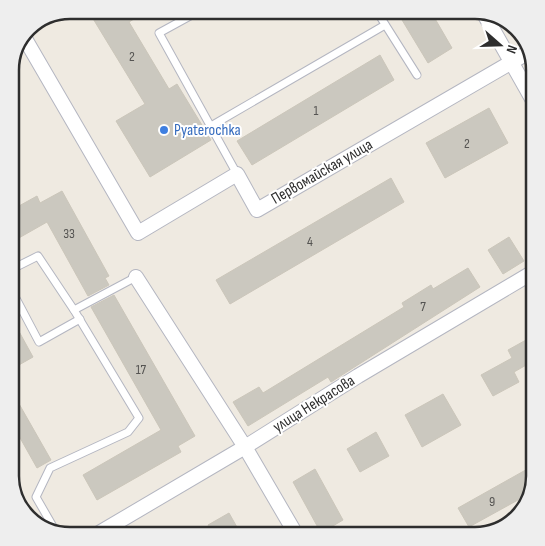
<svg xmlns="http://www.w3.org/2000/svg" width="545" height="546" viewBox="0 0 545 546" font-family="'Sofia Sans Condensed',sans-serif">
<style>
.building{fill:#cbc8bf;stroke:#cbc6ba}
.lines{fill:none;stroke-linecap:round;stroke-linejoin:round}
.lane-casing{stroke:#b4b6c1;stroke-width:9}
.street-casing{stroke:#b4b6c1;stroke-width:16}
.lane{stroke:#fff;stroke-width:7}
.street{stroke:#fff;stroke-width:14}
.shop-dot{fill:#3f7fe0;stroke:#fff;stroke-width:2}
.labels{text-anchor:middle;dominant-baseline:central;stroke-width:4;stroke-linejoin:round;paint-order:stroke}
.number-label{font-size:14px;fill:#555452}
.shop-label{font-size:16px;fill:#366cbe;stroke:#fff;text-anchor:start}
.street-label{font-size:16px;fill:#2e2e2e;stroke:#fff}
.rim{fill:none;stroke:#2e2e2e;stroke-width:2.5}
</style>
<rect width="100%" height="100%" fill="#efeae1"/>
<g class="building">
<path d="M103 10H149L129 22 169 89 177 84 211 140 150 177 116 121 145 104 92 17Z"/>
<path d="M396 10H430L452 48 428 63Z"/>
<path d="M380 55 394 80 252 165 237 141Z"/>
<path d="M489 108 508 143 445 178 426 143Z"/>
<path d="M391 178 404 202 230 304 216 280Z"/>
<path d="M62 191 109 276 105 278 109 285 88 296 47 222 10 243V211L37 196 40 203Z"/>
<path d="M509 237 524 261 503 274 488 250Z"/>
<path d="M468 268 480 287 331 382 328 377 248 426 233 402 259 387 263 393 404 307 402 303 431 285 433 289Z"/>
<path d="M114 295 195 436 178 446 181 452 97 500 83 475 161 430 91 307Z"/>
<path d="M10 315 33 357 10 370Z"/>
<path d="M535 335V360L514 372 519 382 493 396 481 375 512 358 508 350Z"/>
<path d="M10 388 51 460 37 468 10 420Z"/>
<path d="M443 394 461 425 422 447 405 415Z"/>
<path d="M376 432 389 456 360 472 347 449Z"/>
<path d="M531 467 535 476 527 495 469 527 458 508Z"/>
<path d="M315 469 343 520 321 533 293 482Z"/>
<path d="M229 513 242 536H214L208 525Z"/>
</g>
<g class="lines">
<defs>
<g id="lane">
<path d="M201 10 159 33 237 174"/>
<path d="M376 10 417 75"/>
<path d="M211 126 385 25"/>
<path d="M10 270 38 256 74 310 139 418 128 432 50 468 36 497 55 530"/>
<path d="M10 287 39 342 80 319"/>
<path d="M74 310 136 277"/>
</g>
<g id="street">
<path d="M483 12 535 104"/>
<path d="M24 37 138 233 237 174 257 210 529 52"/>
<path d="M136 277 245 447 297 536"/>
<path d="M94 536 245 447 358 376 535 271"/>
</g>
</defs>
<use href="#lane" class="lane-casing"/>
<use href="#street" class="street-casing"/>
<use href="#lane" class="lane"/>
<use href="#street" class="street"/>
</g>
<circle class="shop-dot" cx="164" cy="130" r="5"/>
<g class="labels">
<g class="number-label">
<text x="132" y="56">2</text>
<text x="316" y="110">1</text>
<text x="467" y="143">2</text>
<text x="69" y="233">33</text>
<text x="310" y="241">4</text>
<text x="423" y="306">7</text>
<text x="141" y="369">17</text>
<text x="492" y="501">9</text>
</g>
<g class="shop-label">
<text x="174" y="130">Pyaterochka</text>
</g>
<g class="street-label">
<text transform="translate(322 172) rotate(-30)">Первомайская улица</text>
<text transform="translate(314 404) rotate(-32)">улица Некрасова</text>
</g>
</g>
<path d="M0 0H545V546H0ZM70 19H475A51 51 0 0 1 526 70V476A51 51 0 0 1 475 527H70A51 51 0 0 1 19 476V70A51 51 0 0 1 70 19Z" fill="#eee" fill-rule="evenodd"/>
<path class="rim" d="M70 19H475A51 51 0 0 1 526 70V476A51 51 0 0 1 475 527H70A51 51 0 0 1 19 476V70A51 51 0 0 1 70 19Z"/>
<g transform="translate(500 45) rotate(110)" stroke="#ffffff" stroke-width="4" paint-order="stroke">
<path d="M0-4L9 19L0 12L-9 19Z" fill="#2e2e2e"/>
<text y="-8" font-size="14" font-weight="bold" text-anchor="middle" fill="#2e2e2e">N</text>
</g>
</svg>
